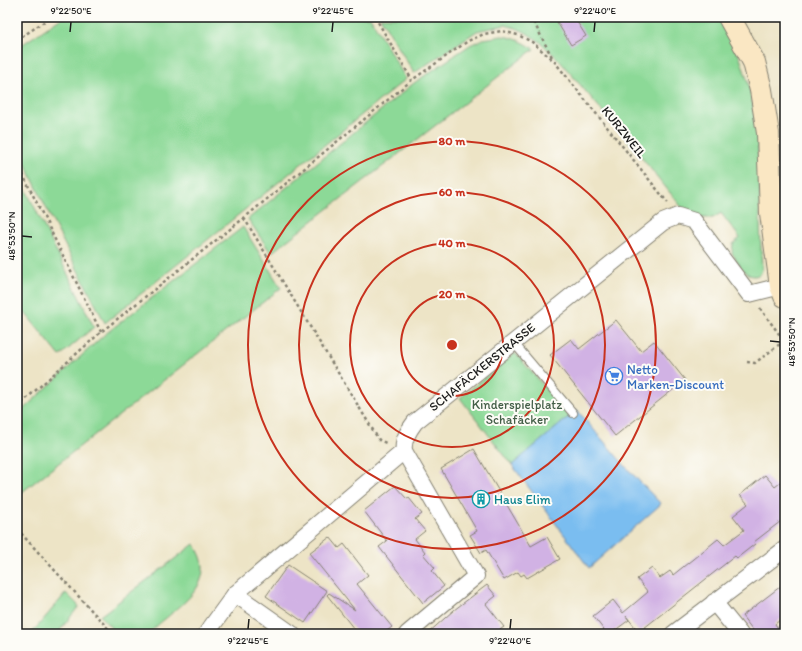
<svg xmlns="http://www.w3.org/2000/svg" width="802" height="651" viewBox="0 0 802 651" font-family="Itim,sans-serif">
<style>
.green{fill:#8cd997;stroke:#547a5a}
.water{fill:#7abdf0;stroke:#4b6c86}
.building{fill:#d1b2e4}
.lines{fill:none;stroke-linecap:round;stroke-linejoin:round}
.lane-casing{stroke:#848071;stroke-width:10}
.street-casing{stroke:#848071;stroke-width:18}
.secondary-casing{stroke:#848071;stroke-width:24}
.path{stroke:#848071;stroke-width:2.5;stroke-dasharray:3 3;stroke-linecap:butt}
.lane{stroke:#fff;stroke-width:8}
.street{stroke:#fff;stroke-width:16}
.secondary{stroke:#fae7c3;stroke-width:22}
.ticks{fill:none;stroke:#1c1c1c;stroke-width:1.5}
.ring{fill:none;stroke:#c8321e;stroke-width:2}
.labels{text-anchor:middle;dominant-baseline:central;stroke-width:4;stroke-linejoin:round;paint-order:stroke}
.street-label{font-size:13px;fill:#1c1c1c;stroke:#fdfcf7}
.shop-label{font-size:13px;fill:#366cbe;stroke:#fdfcf7;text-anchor:start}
.park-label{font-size:13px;fill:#435e47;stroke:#fdfcf7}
.culture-label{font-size:13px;fill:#0d838f;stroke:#fdfcf7;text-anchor:start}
.centre{fill:#c8321e;stroke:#fdfcf7;stroke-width:2}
.ring-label{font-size:12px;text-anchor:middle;font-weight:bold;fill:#c8321e;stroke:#fdfcf7;stroke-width:4;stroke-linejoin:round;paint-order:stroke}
.neatline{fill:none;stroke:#1c1c1c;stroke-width:1.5}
.ticks-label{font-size:10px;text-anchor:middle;fill:#1c1c1c}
</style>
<rect width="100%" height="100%" fill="#fdfcf7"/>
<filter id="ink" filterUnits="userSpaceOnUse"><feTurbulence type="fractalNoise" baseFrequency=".025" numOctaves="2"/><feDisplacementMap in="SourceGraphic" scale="8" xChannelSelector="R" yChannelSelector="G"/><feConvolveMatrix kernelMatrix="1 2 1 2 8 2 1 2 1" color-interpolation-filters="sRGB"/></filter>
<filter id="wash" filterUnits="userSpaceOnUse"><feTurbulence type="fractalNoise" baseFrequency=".012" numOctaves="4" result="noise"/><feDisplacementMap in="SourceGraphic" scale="16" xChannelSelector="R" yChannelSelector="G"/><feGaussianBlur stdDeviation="0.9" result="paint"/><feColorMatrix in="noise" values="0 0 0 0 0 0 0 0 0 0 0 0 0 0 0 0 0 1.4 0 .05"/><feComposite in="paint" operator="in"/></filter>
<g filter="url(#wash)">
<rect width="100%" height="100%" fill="#ede4c6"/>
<g class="green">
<path d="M63 17H370L406 79 105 323 52 220 17 146V48Z"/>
<path d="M380 17H720C728 32 737 48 742 64 759 112 759 160 760 211 760 230 761 249 762 269L761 273C748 284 738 262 732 253L733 244 740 238 721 213 713 218H700L684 210 629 142 558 59 539 41 525 32 516 28 505 25 477 31 414 73Z"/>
<path d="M502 36C515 38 524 42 534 49L271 253 248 219 414 83 470 45 483 39Z"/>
<path d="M17 172 94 327 60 356 17 303Z"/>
<path d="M243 227 281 288 17 496V415L104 335Z"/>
<path d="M515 353 570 416 512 465 460 398Z"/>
<path d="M194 544C218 578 189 599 165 619 159 623 151 633 145 634 136 636 126 634 117 634L100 616Z"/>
<path d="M66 593 79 606 57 634H31Z"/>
</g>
<path class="water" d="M577 410 625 466 661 504 589 568 512 465Z"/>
<g id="blocks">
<g class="building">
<path d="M566 17H574L586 36 571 45 557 22Z"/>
<path d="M616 320 641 351 654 341 685 380 615 436 550 355 571 339 579 349Z"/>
<path d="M474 449 531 546 547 537 560 559 527 578 524 574 521 576 518 572 504 580 486 550 481 553 470 535 477 531 441 469Z"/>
<path d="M765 475 775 487 785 479V518L754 542 755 544 737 558 735 556 639 632 626 616 629 620 610 634H607L593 616 613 600 623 613 648 592 637 579 652 568 660 578 670 571 673 575 718 539 724 545 744 530 733 516 748 504 740 495Z"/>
<path d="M395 486 407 499 409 498 422 514 415 519 425 531 415 539 425 552 423 554 435 568 432 571 444 586 423 603 379 547 387 541 364 511Z"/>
<path d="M330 537 339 548 344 544 368 575 357 584 392 627 383 634H358L327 595 329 593 355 610 309 553Z"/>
<path d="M288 565 327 591 305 623 266 596Z"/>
<path d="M785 583V616L775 624 782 634H756L742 616Z"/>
<path d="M487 585 496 596 486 604 504 627 494 634H427L454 610Z"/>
</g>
</g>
</g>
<g filter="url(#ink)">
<use href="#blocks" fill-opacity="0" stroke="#848071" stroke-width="1"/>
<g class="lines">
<defs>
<path id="lane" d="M513 342 573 413"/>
<g id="street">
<path d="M404 451 476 576 407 634"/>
<path d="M235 594 292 634"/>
<path d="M714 602 740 634"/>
<path d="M206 634 235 594 404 451C402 440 409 430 415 422L663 222 678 216 694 221 749 294 781 286"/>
<path d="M673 634 785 549"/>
</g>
<path id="secondary" d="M729 17 754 62 761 90 768 133 771 213 781 286 785 296"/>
</defs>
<use href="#lane" class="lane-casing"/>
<use href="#street" class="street-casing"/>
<use href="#secondary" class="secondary-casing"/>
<g class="path">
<path d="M375 17 412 80"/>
<path d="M531 17 553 59"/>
<path d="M17 40 51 17"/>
<path d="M17 163 101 332"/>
<path d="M244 218 379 440 388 444"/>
<path d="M760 308 785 342"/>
<path d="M747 362 755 363 784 341"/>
<path d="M17 407 101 332 244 218 412 80 468 41 484 34 502 31 518 35 532 42 554 61 668 203"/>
<path d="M17 529 113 634"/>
</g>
<use href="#lane" class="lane"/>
<use href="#street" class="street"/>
<use href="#secondary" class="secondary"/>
</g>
</g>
<path class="ticks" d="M70 32 71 22M332 32 333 22M594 32 595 22M22 236 32 237M770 341 780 342M248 629 249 619M510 629 511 619"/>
<g class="ring">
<circle cx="452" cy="345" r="51"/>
<circle cx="452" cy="345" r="102"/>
<circle cx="452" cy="345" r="153"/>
<circle cx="452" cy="345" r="204"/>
</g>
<defs>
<symbol id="supermarket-ring" viewBox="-11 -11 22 22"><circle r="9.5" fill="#fdfcf7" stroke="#3f7fe0" stroke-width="1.5"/><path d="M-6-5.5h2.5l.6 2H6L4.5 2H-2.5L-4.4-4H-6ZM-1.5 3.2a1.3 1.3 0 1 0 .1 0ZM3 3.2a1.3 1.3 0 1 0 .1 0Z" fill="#3f7fe0"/></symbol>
<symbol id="building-ring" viewBox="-11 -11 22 22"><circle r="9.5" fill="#fdfcf7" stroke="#0f9aa8" stroke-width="1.5"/><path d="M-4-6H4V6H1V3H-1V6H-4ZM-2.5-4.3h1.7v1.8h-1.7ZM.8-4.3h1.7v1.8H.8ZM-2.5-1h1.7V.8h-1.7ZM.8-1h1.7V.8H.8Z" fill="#0f9aa8"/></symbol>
</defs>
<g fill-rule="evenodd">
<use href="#supermarket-ring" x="604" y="366" width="20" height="20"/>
<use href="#building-ring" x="471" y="489" width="20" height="20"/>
</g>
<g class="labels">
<g class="street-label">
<text transform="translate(624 132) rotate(51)">KURZWEIL</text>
<text transform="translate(482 367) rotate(-39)">SCHAFÄCKERSTRASSE</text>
</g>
<g class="shop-label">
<text x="627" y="369">Netto<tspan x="627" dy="15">Marken-Discount</tspan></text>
</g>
<g class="park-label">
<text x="517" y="404">Kinderspielplatz<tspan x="517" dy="15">Schafäcker</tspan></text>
</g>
<g class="culture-label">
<text x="494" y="499">Haus Elim</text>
</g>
</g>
<circle cx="452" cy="345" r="6" class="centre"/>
<g class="ring-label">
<text x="452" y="145">80 m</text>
<text x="452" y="196">60 m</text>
<text x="452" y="247">40 m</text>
<text x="452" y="298">20 m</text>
</g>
<rect width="802" height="651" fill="none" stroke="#fdfcf7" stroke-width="44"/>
<rect x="22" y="22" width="758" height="607" class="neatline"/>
<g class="ticks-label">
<text x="71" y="14">9°22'50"E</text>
<text x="333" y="14">9°22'45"E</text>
<text x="595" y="14">9°22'40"E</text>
<text transform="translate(11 236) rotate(-90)" y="4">48°53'50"N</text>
<text transform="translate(791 342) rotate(-90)" y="4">48°53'50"N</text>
<text x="248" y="644">9°22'45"E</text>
<text x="510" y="644">9°22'40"E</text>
</g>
</svg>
